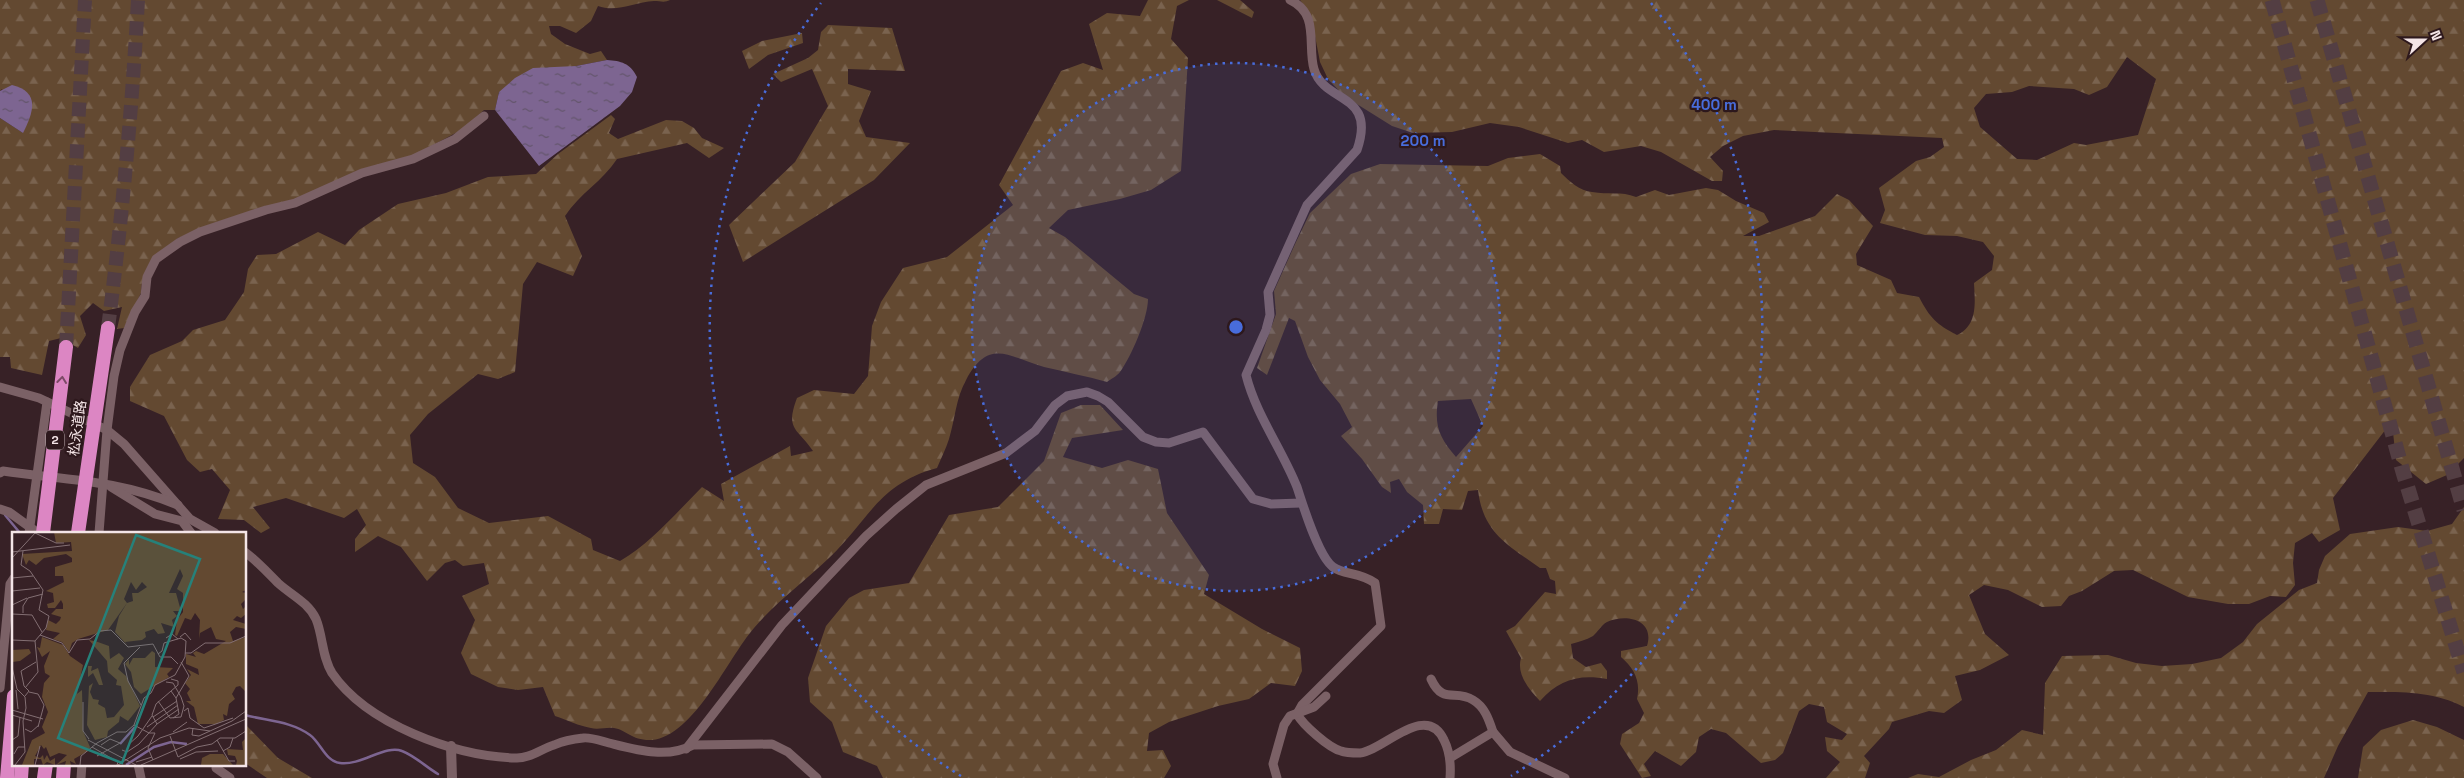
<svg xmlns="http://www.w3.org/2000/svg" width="2464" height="778" viewBox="0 0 2464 778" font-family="'Space Grotesk','Noto Sans JP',sans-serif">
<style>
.forest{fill:url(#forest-firs);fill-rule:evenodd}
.water{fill:url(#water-ripples)}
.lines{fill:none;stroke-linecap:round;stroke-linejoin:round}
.stream{stroke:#7d6591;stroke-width:2.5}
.trunk-tunnel{stroke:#533e43;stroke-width:14;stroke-dasharray:14 7;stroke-linecap:butt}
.motorway-tunnel{stroke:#533e43;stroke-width:15;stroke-dasharray:15 8;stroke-linecap:butt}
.minor{stroke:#7b6166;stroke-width:9}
.tertiary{stroke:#7b6166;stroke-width:10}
.trunk{stroke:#dc86c3;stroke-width:14}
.oneway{stroke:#7c4a67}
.ring{fill:none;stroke:#486cdb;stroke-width:2.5;stroke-dasharray:2.5 5}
.labels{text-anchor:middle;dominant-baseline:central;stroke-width:4.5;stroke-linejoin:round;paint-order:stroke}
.shield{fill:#2d181c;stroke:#b8a8aa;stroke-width:1}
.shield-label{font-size:12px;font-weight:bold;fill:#f4e5e7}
.street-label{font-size:14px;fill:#f4e5e7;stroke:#2d181c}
.inset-river{fill:none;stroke:#7d6591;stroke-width:2.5}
.inset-road{fill:none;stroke:#836f73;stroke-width:1}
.view{fill:#26817a;fill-opacity:0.15;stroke:#26817a;stroke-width:2.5}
.inset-edge{fill:none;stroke:#f4e5e7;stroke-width:2.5}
.centre{fill:#486cdb;stroke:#2d181c;stroke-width:2.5}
.ring-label{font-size:15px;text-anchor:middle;font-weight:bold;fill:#486cdb;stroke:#2d181c;stroke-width:4.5;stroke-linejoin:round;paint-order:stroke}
</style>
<defs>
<pattern id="forest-firs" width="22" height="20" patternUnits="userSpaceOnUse" patternTransform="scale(1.25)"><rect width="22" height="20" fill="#634931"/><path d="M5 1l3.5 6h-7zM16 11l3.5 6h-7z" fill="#7a634f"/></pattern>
<pattern id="water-ripples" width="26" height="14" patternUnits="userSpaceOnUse" patternTransform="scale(1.25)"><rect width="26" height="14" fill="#7d6591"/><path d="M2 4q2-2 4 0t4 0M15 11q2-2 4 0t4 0" fill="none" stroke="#63556b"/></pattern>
</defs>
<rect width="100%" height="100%" fill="#372126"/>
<g class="forest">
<path d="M0 0H670C664 3 661 1 654 1 634 2 617 13 598 6L591 21 576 33 560 26H549L551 34 565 44 590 54 601 51 607 60 576 66 499 92 495 110H484L463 129 411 157 303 198 178 238 151 263 142 282 141 293 124 328 117 329 122 307 104 311 93 303 80 316 86 335 78 348 61 338 49 341 42 375 11 368 10 357H0V118L23 133 2 89 0 91Z"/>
<path d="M1148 0H1189L1177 6 1171 39 1188 58 1181 171 1151 190 1120 199 1068 210 1049 228 1065 237 1134 294 1148 299C1148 318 1131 357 1120 372 1117 376 1111 379 1107 382 1086 376 1065 372 1044 367 1009 357 989 337 966 380 956 398 955 419 949 439 946 449 941 458 937 468 878 484 869 520 829 558 805 581 776 602 754 628 728 658 694 736 652 740 632 741 627 730 614 728 606 727 598 730 591 728 579 726 567 720 555 716L543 687 518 690 498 687 471 674 461 653 475 620 462 596 489 584 484 563 463 566 455 560 445 563 427 581 401 547 378 536 355 552V539L366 525 357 509 344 518 286 498 253 507 270 528 261 533 244 520 218 519 230 490 212 469 200 472 187 460 164 416 130 401V387L150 355 182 341 193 330 225 320 244 292 248 269 257 255 276 254 318 232 345 245 359 230 398 204 446 193 488 177 536 174 558 154 611 115 615 119 609 133 618 139 666 120 682 121 694 128 702 138 724 148 709 158 687 143 617 159C603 181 579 194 565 216L582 256 573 276 537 262 523 284 515 372 498 379 478 374 428 414 410 435 413 463 435 477 458 508 489 523 548 516 591 539 593 550 620 561C651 543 676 513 702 487L724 501 721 484 790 446 791 456 813 451C797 428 785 430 797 398L814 390 854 394 868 376 872 326 881 302 903 268 947 257 1013 205 999 185 1061 71 1083 63 1103 70 1089 24 1107 13 1140 16Z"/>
<path d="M1217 0H1240L1254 12 1252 18Z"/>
<path d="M1300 0H2464V458L2447 475 2426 484 2396 460 2393 432 2386 429 2333 498 2340 530 2319 542 2312 533 2295 543 2293 563 2295 585 2286 597 2270 596 2249 604H2228L2188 597 2133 570 2114 571 2082 591 2069 596 2061 606 2042 607 2008 590 1984 585 1969 595 1985 634 2009 655 1980 670 1955 676 1962 700 1944 713 1929 711 1892 722 1889 729 1864 756 1870 763 1865 778H1826L1840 762 1827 751 1825 737 1842 740 1847 734 1827 722 1824 707 1809 704 1799 711 1783 753 1775 760 1761 763 1726 733 1711 729 1699 737 1696 752 1681 766 1655 751 1644 764 1651 776 1642 778 1620 744 1622 734 1639 723 1644 713 1637 699C1641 681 1634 668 1621 657V651L1647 646C1655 620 1627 613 1607 622 1601 625 1598 632 1593 636 1586 640 1578 642 1571 644L1573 658 1586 667 1601 663 1607 671V679C1578 674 1559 680 1540 701 1530 690 1516 675 1521 658L1506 631 1515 626 1545 592 1556 594 1555 581 1550 579 1546 568H1540C1508 545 1483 533 1478 490L1468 491 1462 510 1443 509 1439 524H1424L1423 505 1407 492 1399 479 1390 482 1391 493 1382 487 1362 459 1341 436 1352 427 1340 404 1320 380 1308 357 1295 321 1289 318 1267 375 1257 368 1276 314 1274 291 1296 242 1310 213 1351 174 1380 164 1488 166 1508 158 1540 154 1560 166 1561 173C1569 181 1580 191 1592 192 1608 195 1621 191 1636 197L1655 190 1669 195 1706 188 1718 190 1736 201 1764 213 1769 222 1743 236H1759L1815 216 1837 194 1849 200 1873 226 1856 254 1857 265 1891 280 1897 293 1919 297C1930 318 1936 324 1957 335 1978 325 1975 303 1974 283L1992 270 1994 256 1983 242 1957 236 1925 235 1880 223 1885 210 1879 188 1916 161 1930 157 1944 147 1942 138 1774 130 1743 136 1723 146 1710 157 1723 171 1722 181H1712L1661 152 1641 146 1604 152 1582 140 1568 143 1519 127 1490 123 1452 132 1413 133 1392 126 1344 96 1328 79 1320 62 1311 15ZM2127 57 2156 79 2138 135 2086 145 2074 143 2037 160 2017 159 1980 127 1974 108 1986 94 2012 92 2029 86 2074 89 2089 95 2107 87ZM1471 399 1483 426 1456 457C1440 438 1434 427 1438 401Z"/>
<path d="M828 25 892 28 905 71 848 69V84L871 91 859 121 866 137 910 143 874 180 743 262 729 225 795 162 828 106 812 69 781 82 773 74 808 58 818 50 821 32Z"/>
<path d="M802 33 803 43 768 55 749 69 742 51 762 41Z"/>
<path d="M1081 405H1100L1123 430 1072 438 1063 457 1102 468 1128 460 1158 469 1167 513 1209 575 1204 594 1262 629 1300 648 1302 671 1295 686 1271 683 1249 699 1218 706 1169 722 1149 733 1147 751 1163 750 1171 766 1164 778H883L877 766 843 752 832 722 810 702 808 678 826 626 849 598 864 590 909 583 949 515 998 507 1044 461 1061 413Z"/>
<path d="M2464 507V707C2433 691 2402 692 2368 692L2338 746 2324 778H1908L1918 774 1939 777 1971 760 1996 750 2022 730 2043 735 2045 683 2062 656 2108 655 2136 663 2162 666 2192 664 2221 658 2243 642 2257 624 2299 590 2317 583 2319 570 2325 556 2350 534 2398 527 2427 531 2452 524Z"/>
<path d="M2413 720 2437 727 2464 740V778H2358L2363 747 2381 730Z"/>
<path d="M245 724 278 758 312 778H267L245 763Z"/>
</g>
<g class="water">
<path d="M607 60C621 61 630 63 637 77L632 92 620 106 539 166 495 110 499 92 515 78 533 68 576 66Z"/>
<path d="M12 85C41 92 33 113 23 133L0 118V91Z"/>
</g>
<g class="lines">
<g class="stream">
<path d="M5 515 20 533"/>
<path d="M245 715C267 721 291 721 310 735 321 743 325 761 340 763 361 766 386 744 402 751 415 756 426 767 438 774"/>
</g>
<g class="trunk-tunnel">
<path d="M108 328C122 219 132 110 138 0"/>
<path d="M66 347 85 0"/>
</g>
<g class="motorway-tunnel">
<path d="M2272 0 2403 472 2464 672"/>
<path d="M2317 0 2464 510"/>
</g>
<g class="minor">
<path d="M1290 0C1320 14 1307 45 1314 69 1324 104 1377 92 1357 150L1307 205 1268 292 1270 315 1266 330 1246 375C1256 415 1282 449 1297 487 1303 505 1318 556 1333 567 1344 575 1360 572 1375 583L1381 626 1302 705 1297 714"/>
<path d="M0 387 39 398 107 430 124 444 190 519 215 533"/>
<path d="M0 473 3 471C66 480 118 480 178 505"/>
<path d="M111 487 155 514 182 521 191 533"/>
<path d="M0 509 9 512 38 533"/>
<path d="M29 533 47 402"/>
<path d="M99 533 107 430 114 376 120 350 135 312 145 296 147 277 156 259 180 242 200 232 266 210 295 203 362 173 413 159 455 139 484 116"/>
<path d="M245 552C258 562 267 572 278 583 291 595 308 602 316 619 323 636 322 657 332 673 367 724 454 756 515 758 529 759 541 749 554 745 563 741 573 739 583 738 591 737 601 741 609 743 637 750 667 759 693 745L772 744 788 752 817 778"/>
<path d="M1431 679C1443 705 1455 689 1473 700 1485 707 1489 720 1493 732L1450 758"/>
<path d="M0 688 10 584 14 578"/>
<path d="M1297 714C1303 725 1329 748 1341 751 1346 753 1354 753 1360 753 1383 751 1426 701 1444 740 1450 752 1451 765 1450 778"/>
<path d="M1493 732 1510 752 1565 778"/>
<path d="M686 749 782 625 866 536 896 509 926 485 1006 453 1035 431 1055 405 1067 396 1087 392 1098 396 1108 402 1143 437 1156 442 1169 443 1203 432 1253 499 1271 504 1301 503"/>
<path d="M138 764 141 778"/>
<path d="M216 768 230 778"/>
<path d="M81 778 82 764"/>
<path d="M1277 778 1273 764 1284 725 1290 716 1314 707 1326 696"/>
</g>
<path class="tertiary" d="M451 746 452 778"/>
<g class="trunk">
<path d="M43 533 66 347"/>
<path d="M78 533 108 328"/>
<path d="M7 778 14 696"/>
<path d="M21 778 22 764"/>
<path d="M44 778 46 764"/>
<path d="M63 778 64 764"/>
</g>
</g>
<defs><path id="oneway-chevron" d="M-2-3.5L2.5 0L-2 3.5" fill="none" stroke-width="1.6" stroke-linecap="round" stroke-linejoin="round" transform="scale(1.25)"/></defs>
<use class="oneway" href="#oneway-chevron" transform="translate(62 380) rotate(-83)"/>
<circle cx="1236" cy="327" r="264" fill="#486cdb" fill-opacity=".12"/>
<g class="ring">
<circle cx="1236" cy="327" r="264"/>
<path d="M961 776A527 527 0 0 1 821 3M1651 3A527 527 0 0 1 1511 776"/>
</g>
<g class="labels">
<rect class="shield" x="46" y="430.5" width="18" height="19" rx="4"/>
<g class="shield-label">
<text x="55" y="440">2</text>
</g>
<g class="street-label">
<text transform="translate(77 428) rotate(-82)">松永道路</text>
</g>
</g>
<g transform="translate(12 532)">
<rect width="234" height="234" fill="#372126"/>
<path d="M42 0H234V58L230 60 234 61V67L229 72 231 77 234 74V82L229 86 225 84 221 88 234 92V97L224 95 218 100 221 109 234 105V160L228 154 224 155 220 162 223 167 217 172 215 184 211 182 212 188 204 192H186L182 175 174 169H179L175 161 178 157 173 151 179 143 175 137 187 143 186 137 174 132V122L184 125 181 121 184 119 192 122 214 109 204 107 199 95 188 101 187 107 188 88 183 81 179 88 173 86 165 104 163 103 165 88 171 80V61L165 57 171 44 168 37 157 61H164L169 79H161L165 84 160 88 162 95 149 91 153 101 146 102 142 97 133 100 134 105 130 108 113 110 116 114 103 100 107 84 115 71 121 69 120 61H126L135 55 130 50 124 58 119 50 112 67 115 71 96 98 66 107 60 111 57 120 50 110 41 107 48 101 34 98 36 88 44 92 48 88 49 85 39 82 44 77H51V72L49 68 43 76H36L35 72 42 70 41 61 34 59 52 50 51 44H43V35L60 30V26L54 22 32 26 24 33 17 28 14 33 10 22 60 19 59 10 44 11ZM86 103 83 109 97 114 98 127 107 121 112 126 106 137 114 144 128 174 116 189 108 184 107 190 96 199 95 205 83 208 75 193 77 154 81 151 78 160 81 167 87 168 86 172 93 176 95 186 102 185 112 173 109 154 104 153 105 148 96 140 95 129 77 108 82 109ZM30 105 51 113 58 124 71 133 65 162 70 158 71 199 78 215 76 219 62 227 64 232 58 229 59 233H53L54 229 44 233 55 223 47 221 38 225 34 215 32 217 29 213 23 224 28 226 31 223 32 228 35 223 38 229 43 226V233L35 230 31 233 29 227H22V233H10L20 208 33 201 30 195 36 180 30 165 32 151 38 144 33 141 32 134 38 119 30 125 25 115 28 116ZM17 117 19 121 8 129 0 130V118ZM140 119 143 121V135L161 136 155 142 157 145 129 162 122 155 119 140 113 132 117 127V133L121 126H133ZM76 134H80L79 139 86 136 91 153H87L81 141 76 145ZM234 206V233H224L225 229 223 224 216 223 215 217 231 218 230 210ZM198 222H211L221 233H189L190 226Z" fill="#634931"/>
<path class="inset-river" d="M108 212 123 195M114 233 142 215 159 210 175 212"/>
<path class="inset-road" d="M23 1 44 11H52M11 19 9 33 18 39 31 58 27 78 37 84 34 96 23 109M0 20 58 13M0 26 24 0M0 46 21 44M0 59 28 56M0 73 15 66M11 81V74L16 66 31 62M0 82 20 83 30 100M28 103 50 111 57 121 65 108 78 107 88 99 99 98 116 115 141 112 148 125H159L166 132M168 105 173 101 179 108M154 106 160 102 166 107M0 108 23 109M128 115 112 131 116 149 129 173M173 121H179L193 111H218L234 104M0 135 5 157 13 165 14 176 11 189 13 220 3 233M13 156 26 140 23 109M4 158 6 177M159 159 164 166 167 182 161 186M17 160 26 162 32 173 26 195M13 164 17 159 12 154 9 139 24 130M164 166 177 144 169 130M146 169 158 186 169 185 172 174 169 165 161 151 154 150M71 170V199L77 207M0 178 31 187M172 179 176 176 178 186 192 196 221 186M0 183 20 189M141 185 165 169M145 192 140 183 144 172 166 153V149L159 147M122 193 137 201H143L136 216 141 228M135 195 166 173M181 196 180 203 187 204 198 199M13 197 19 200 27 193M161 200 175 190M158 204 166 225M0 208 6 204 8 185M76 208 124 233M205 208 217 229H223M116 213 126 204 140 184M80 215 106 230 105 233M110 218 115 220 127 212 145 192 167 177M211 219 218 215 221 206M2 222 6 215H13M85 224 108 211 98 207 89 213M166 225 185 215 200 212 208 206H223L234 199M168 227 184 220 206 219M124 230 140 225M23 233 28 214M68 233 69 224 85 211 105 200H114L122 193 132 166 139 161 143 153 163 143 173 125 174 109 169 106 152 111 150 119 146 122M106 233 148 206 177 196 198 199 220 189 234 179M129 233 234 187"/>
<path class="view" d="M124 3 188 27 110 231 46 206Z"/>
<rect width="234" height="234" class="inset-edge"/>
</g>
<circle cx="1236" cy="327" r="8" class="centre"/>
<g class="ring-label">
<text x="1714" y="110">400 m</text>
<text x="1423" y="146">200 m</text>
</g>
<g transform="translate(2424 40) rotate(69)" stroke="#2d181c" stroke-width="4" paint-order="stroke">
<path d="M0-4L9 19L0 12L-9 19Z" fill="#f4e5e7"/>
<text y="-8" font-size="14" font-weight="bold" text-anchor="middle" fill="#f4e5e7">N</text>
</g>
</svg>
